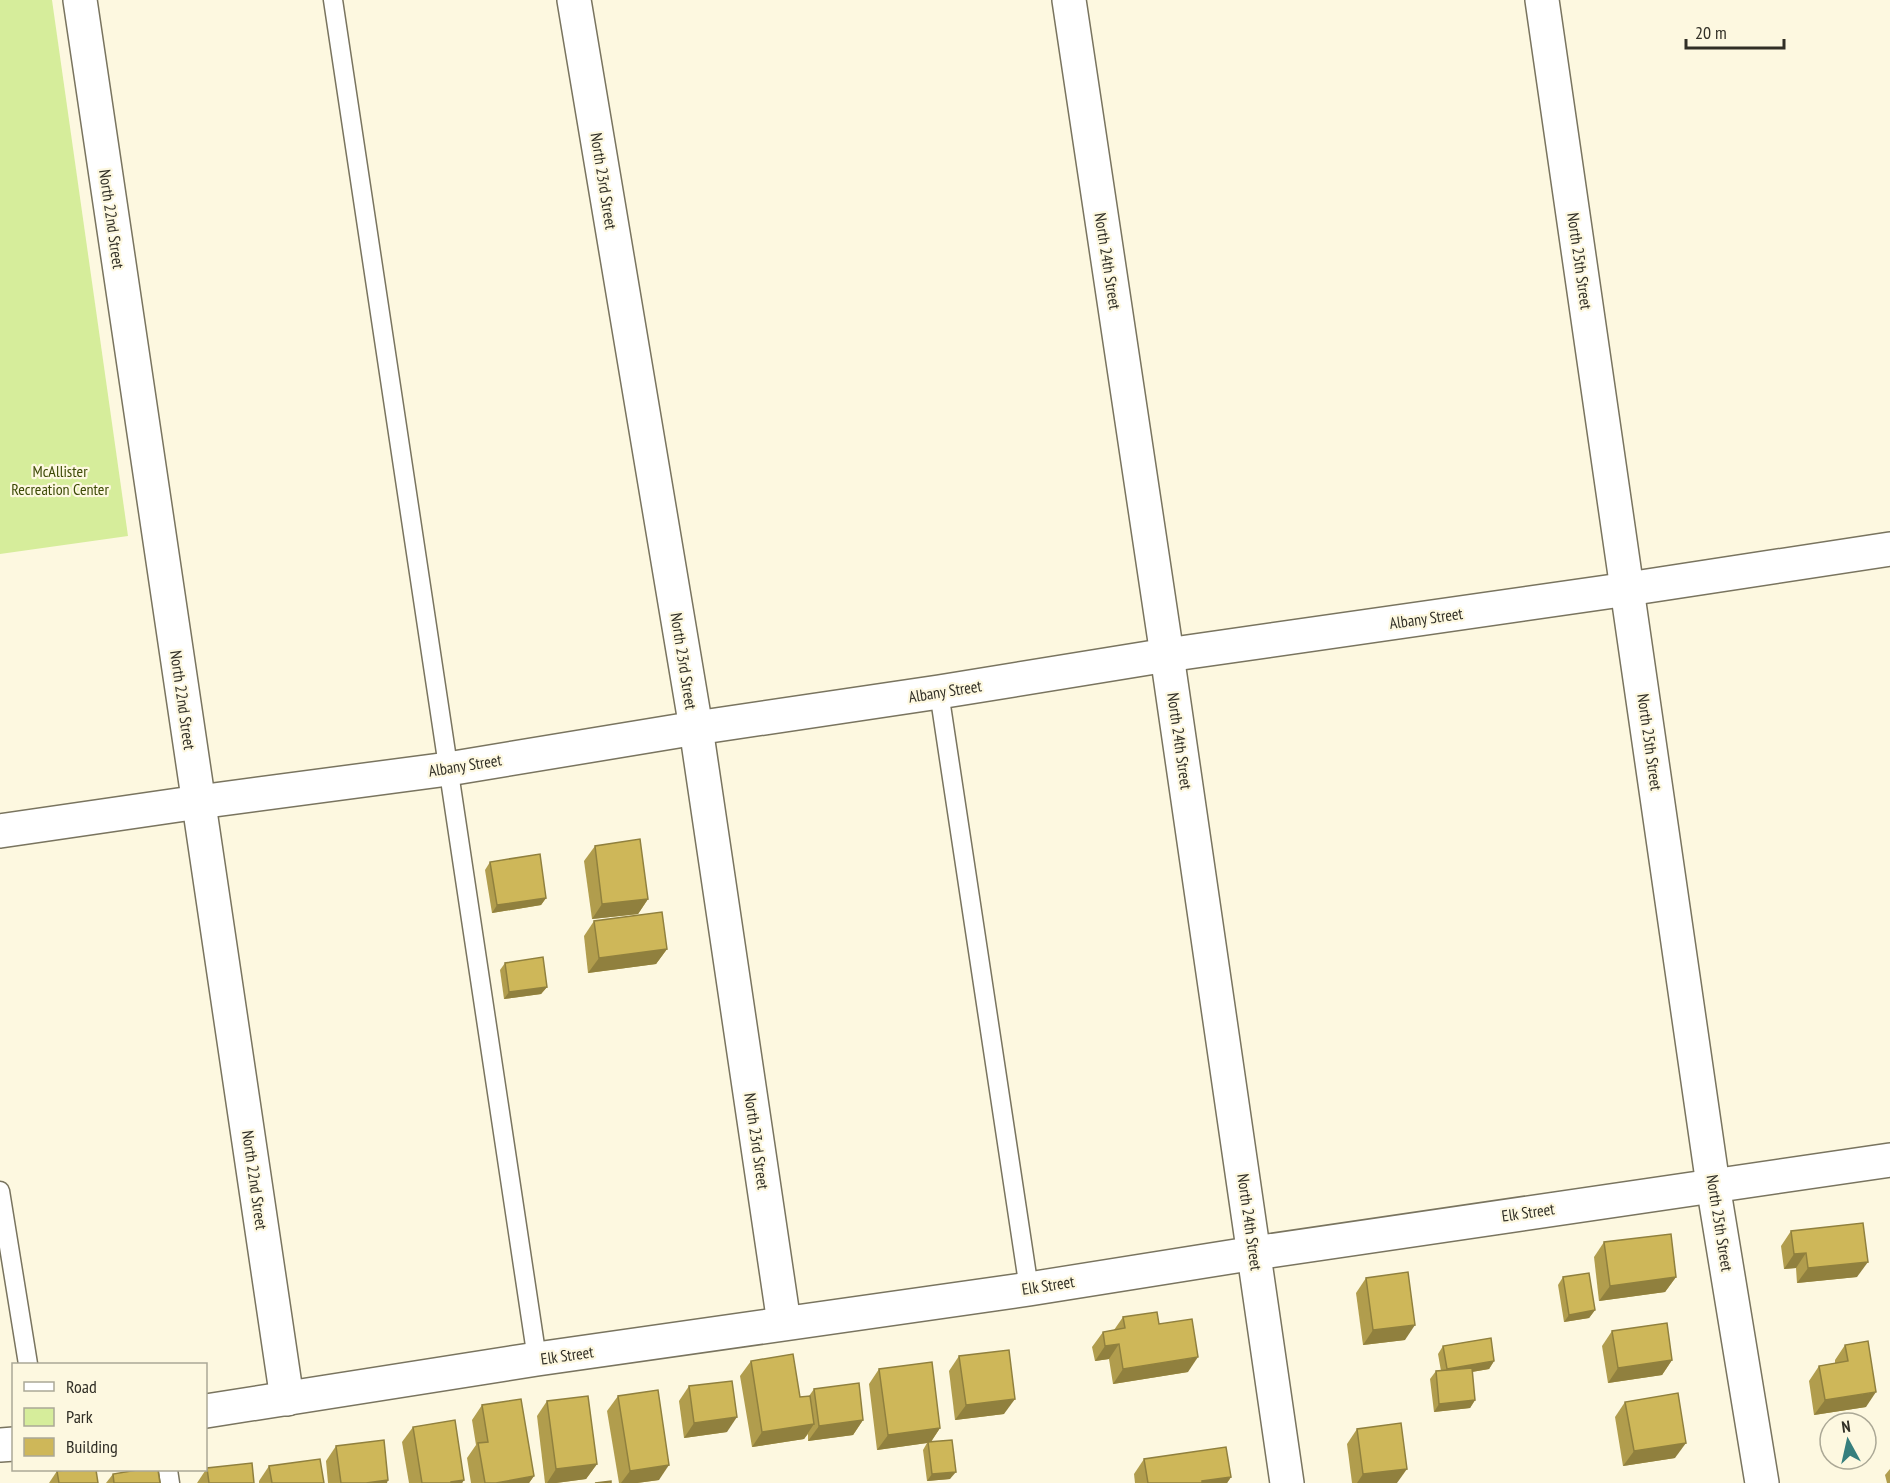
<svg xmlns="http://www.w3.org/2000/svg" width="1890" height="1483" viewBox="0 0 1890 1483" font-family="'PT Sans Narrow',sans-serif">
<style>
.green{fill:#d6ed9b}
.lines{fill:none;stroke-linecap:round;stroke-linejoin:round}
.lane-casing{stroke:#79745f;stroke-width:21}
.street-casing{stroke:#79745f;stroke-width:36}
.lane{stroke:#fff;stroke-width:18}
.street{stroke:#fff;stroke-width:33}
.wall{fill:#b19d4d}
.shaded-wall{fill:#90803e}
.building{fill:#ceb759;stroke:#90803e;stroke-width:1.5}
.labels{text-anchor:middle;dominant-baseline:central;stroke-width:4.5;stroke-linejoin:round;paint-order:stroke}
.street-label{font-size:16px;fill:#312f26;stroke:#fdf8e0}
.park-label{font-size:16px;fill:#3d4a06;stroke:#fdf8e0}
</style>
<rect width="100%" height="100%" fill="#fdf8e0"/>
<path class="green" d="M0 0H52L128 536 0 554Z"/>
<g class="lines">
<defs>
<g id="lane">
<path d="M333 0 537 1359"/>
<path d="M939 692 1029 1289"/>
<path d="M0 1191 28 1364"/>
<path d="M168 1470 170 1483"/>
</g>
<g id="street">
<path d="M80 0 287 1399"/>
<path d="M574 0 696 728 784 1323"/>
<path d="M1069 0 1167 655 1287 1483"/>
<path d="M1542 0 1713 1185 1762 1483"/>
<path d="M0 831 199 802 448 769 696 728 939 692 1167 655 1628 589 1890 549"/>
<path d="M206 1411 537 1359 1029 1289 1255 1253 1890 1160"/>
<path d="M0 1445 14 1444"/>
</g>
</defs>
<use href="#lane" class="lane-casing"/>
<use href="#street" class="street-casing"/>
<use href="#lane" class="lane"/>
<use href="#street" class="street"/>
</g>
<g class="wall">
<path d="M595 846 648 899 638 914 592 919 584 861Z"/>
<path d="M490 862 546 898 541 905 492 913 485 870Z"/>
<path d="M594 921 667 949 656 964 588 973 584 936Z"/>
<path d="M505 963 547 987 541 994 504 999 500 970Z"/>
<path d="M1791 1231 1857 1277 1797 1283 1796 1268 1784 1269 1781 1246Z"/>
<path d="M1604 1242 1676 1277 1665 1292 1599 1301 1594 1257Z"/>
<path d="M1563 1277 1595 1310 1589 1318 1564 1322 1558 1285Z"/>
<path d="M1366 1278 1405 1340 1363 1345 1356 1293Z"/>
<path d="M1123 1317 1159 1324 1188 1372 1113 1384 1109 1359 1095 1361 1092 1347 1103 1332 1114 1330Z"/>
<path d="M1612 1331 1672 1360 1662 1375 1608 1383 1602 1346Z"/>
<path d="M1845 1345 1866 1407 1814 1415 1809 1381 1819 1366 1835 1363V1360Z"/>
<path d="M1443 1346 1494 1361 1489 1369 1472 1372 1475 1400 1470 1408 1434 1412 1430 1379 1436 1371H1441L1438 1354Z"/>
<path d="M959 1356 1004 1414 955 1420 949 1371Z"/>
<path d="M751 1361 800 1397 809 1396 814 1389 863 1420 853 1435 808 1441V1434L804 1439 752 1447 740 1376Z"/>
<path d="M879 1369 940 1428 931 1442 950 1479 927 1481 923 1450 927 1443 877 1450 869 1384Z"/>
<path d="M689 1386 727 1432 684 1438 679 1401Z"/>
<path d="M618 1396 659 1480 637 1483H619L607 1411Z"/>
<path d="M547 1401 597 1464 586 1479 556 1483H545L537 1416Z"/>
<path d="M1625 1402 1675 1458 1623 1466 1615 1417Z"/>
<path d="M482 1405 534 1476 529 1483H471L467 1458 476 1445 472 1420Z"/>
<path d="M413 1427 464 1480 462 1483H409L402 1442Z"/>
<path d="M1357 1429 1397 1483H1352L1347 1444Z"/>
<path d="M336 1446 387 1483H328L326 1461Z"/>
<path d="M1144 1459 1231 1477 1227 1483H1135L1134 1474Z"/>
<path d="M269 1466 324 1483H259V1481Z"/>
<path d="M207 1468 254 1483H197Z"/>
<path d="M1890 1469V1483H1887L1885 1475Z"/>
<path d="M57 1471 98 1483H49Z"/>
<path d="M113 1474 160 1483H106Z"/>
</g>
<g class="shaded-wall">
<path d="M546 898 541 905 492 913 497 905Z"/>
<path d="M648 899 638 914 592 919 602 904Z"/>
<path d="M667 949 656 964 588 973 599 958Z"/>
<path d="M547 987 541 994 504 999 509 992Z"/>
<path d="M1806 1253 1796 1268 1784 1269 1794 1254Z"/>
<path d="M1868 1262 1857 1277 1797 1283 1808 1268Z"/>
<path d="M1676 1277 1665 1292 1599 1301 1610 1286Z"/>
<path d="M1595 1310 1589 1318 1564 1322 1569 1315Z"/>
<path d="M1415 1325 1405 1340 1363 1345 1373 1330Z"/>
<path d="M1119 1344 1109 1359 1095 1361 1105 1346Z"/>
<path d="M1198 1357 1188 1372 1113 1384 1123 1369Z"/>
<path d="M1672 1360 1662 1375 1608 1383 1618 1368Z"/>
<path d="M1494 1361 1489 1369 1442 1377 1447 1369Z"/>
<path d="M1876 1392 1866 1407 1814 1415 1825 1400Z"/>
<path d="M1015 1399 1004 1414 955 1420 966 1405Z"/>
<path d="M1475 1400 1470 1408 1434 1412 1439 1404Z"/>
<path d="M737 1417 727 1432 684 1438 694 1423Z"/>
<path d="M863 1420 853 1435 808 1441 819 1426Z"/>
<path d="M814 1424 804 1439 752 1447 762 1432Z"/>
<path d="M940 1428 930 1443 928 1442 927 1443 877 1450 888 1435Z"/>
<path d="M1686 1443 1675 1458 1623 1466 1634 1451Z"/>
<path d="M597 1464 586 1479 556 1483H547L556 1469Z"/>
<path d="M669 1465 659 1480 637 1483H621L630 1471Z"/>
<path d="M1407 1469 1397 1483H1357L1363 1474Z"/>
<path d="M956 1472 950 1479 927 1481 932 1474Z"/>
<path d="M534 1476 529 1483H496Z"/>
<path d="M1231 1477 1227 1483H1201L1202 1481Z"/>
<path d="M388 1480 387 1483H366Z"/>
<path d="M464 1480 462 1483H450L451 1482Z"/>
</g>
<g class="building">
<path d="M640 839 648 899 602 904 595 846Z"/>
<path d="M540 854 546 898 497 905 490 862Z"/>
<path d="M662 912 667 949 599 958 594 921Z"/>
<path d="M543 957 547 987 509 992 505 963Z"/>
<path d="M1863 1223 1868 1262 1808 1268 1806 1253 1794 1254 1791 1231Z"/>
<path d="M1671 1234 1676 1277 1610 1286 1604 1242Z"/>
<path d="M1408 1272 1415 1325 1373 1330 1366 1278Z"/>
<path d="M1589 1273 1595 1310 1569 1315 1563 1277Z"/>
<path d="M1157 1312 1159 1324 1192 1319 1198 1357 1123 1369 1119 1344 1105 1346 1103 1332 1125 1328 1123 1317Z"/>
<path d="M1667 1323 1672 1360 1618 1368 1612 1331Z"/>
<path d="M1491 1338 1494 1361 1447 1369 1443 1346Z"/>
<path d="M1868 1341 1876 1392 1825 1400 1819 1366 1848 1361 1845 1345Z"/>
<path d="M1009 1350 1015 1399 966 1405 959 1356Z"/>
<path d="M793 1354 800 1397 810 1396 814 1424 762 1432 751 1361Z"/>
<path d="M932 1362 940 1428 888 1435 879 1369Z"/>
<path d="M1472 1368 1475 1400 1439 1404 1436 1371Z"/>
<path d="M732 1381 737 1417 694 1423 689 1386Z"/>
<path d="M859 1383 863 1420 819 1426 814 1389Z"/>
<path d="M658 1390 669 1465 630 1471 618 1396Z"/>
<path d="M1678 1393 1686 1443 1634 1451 1625 1402Z"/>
<path d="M588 1396 597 1464 556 1469 547 1401Z"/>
<path d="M521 1399 534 1476 496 1483H485L478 1443 488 1442 482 1405Z"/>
<path d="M455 1420 464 1480 451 1482V1483H422L413 1427Z"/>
<path d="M1401 1423 1407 1469 1363 1474 1357 1429Z"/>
<path d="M384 1440 388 1480 366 1483H341L336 1446Z"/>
<path d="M952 1440 956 1472 932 1474 928 1442Z"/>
<path d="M1226 1447 1231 1477 1202 1481V1483H1148L1144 1459Z"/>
<path d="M320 1459 324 1483H272L269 1466Z"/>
<path d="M252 1463 254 1483H209L207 1468Z"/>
<path d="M65 1470H96L98 1483H59L57 1471Z"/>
<path d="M137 1470H158L160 1483H114L113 1474Z"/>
<path d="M611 1481V1483H595Z"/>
</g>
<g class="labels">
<g class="street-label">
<text transform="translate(604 181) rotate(81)">North 23rd Street</text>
<text transform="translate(112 219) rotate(82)">North 22nd Street</text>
<text transform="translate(1108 261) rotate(81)">North 24th Street</text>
<text transform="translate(1580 261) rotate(82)">North 25th Street</text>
<text transform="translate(1426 618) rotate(-8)">Albany Street</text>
<text transform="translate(684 661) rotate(81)">North 23rd Street</text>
<text transform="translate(945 691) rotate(-9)">Albany Street</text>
<text transform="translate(183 700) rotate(82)">North 22nd Street</text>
<text transform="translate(1180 741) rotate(82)">North 24th Street</text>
<text transform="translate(1650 742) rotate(82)">North 25th Street</text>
<text transform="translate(465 765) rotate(-9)">Albany Street</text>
<text transform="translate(757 1141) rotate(82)">North 23rd Street</text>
<text transform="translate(255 1180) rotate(82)">North 22nd Street</text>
<text transform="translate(1528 1212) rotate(-8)">Elk Street</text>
<text transform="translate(1250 1222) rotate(82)">North 24th Street</text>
<text transform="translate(1720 1223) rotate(81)">North 25th Street</text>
<text transform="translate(1048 1285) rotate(-9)">Elk Street</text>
<text transform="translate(567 1355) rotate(-8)">Elk Street</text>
</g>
<g class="park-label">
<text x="60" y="471">McAllister<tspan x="60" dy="18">Recreation Center</tspan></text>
</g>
</g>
<rect x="12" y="1363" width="195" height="108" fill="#fdf8e0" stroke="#aba896" stroke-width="1.5"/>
<rect x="24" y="1382" width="30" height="9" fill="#ffffff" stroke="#aba896" stroke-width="1.5"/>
<text x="66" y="1393" font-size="18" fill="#312f26">Road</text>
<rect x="24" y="1408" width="30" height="18" fill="#d6ed9b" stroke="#aba896" stroke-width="1.5"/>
<text x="66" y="1423" font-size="18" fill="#312f26">Park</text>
<rect x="24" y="1438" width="30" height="18" fill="#ceb759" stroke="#aba896" stroke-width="1.5"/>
<text x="66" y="1453" font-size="18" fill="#312f26">Building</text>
<g transform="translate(1848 1441) rotate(352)"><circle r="28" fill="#fdf8e0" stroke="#aba896" stroke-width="1.5"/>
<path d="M0-4.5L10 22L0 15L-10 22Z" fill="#367f7d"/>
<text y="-9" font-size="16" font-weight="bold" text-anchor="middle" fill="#312f26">N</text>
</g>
<path d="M1686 39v9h98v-9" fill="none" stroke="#312f26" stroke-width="3"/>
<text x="1695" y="39" font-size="18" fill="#312f26" stroke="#fdf8e0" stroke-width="4.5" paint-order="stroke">20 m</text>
</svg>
